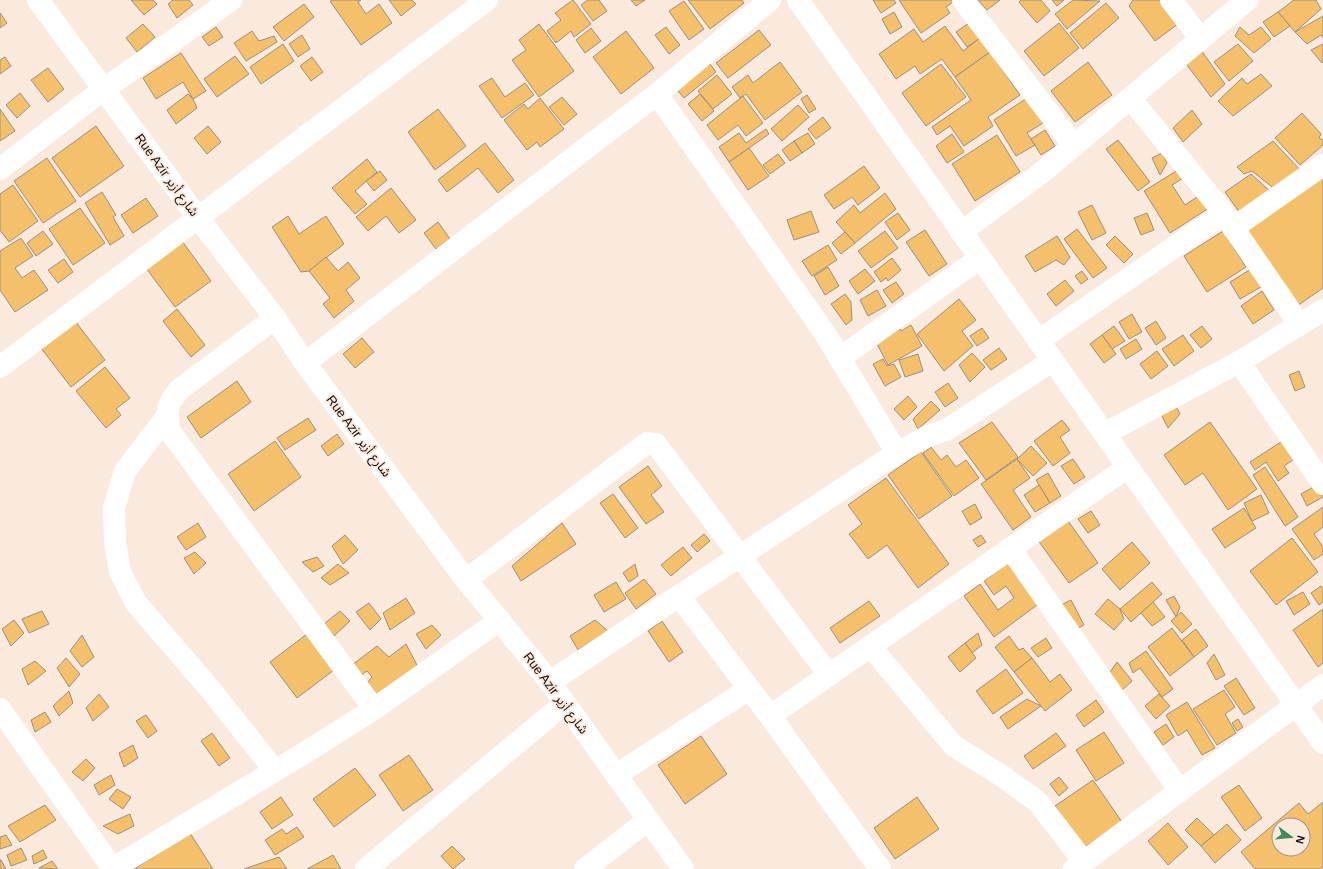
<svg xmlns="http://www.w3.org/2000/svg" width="1323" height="869" viewBox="0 0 1323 869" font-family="Arial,'Noto Sans Arabic',sans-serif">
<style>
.building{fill:#f4c06b;stroke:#9a9081;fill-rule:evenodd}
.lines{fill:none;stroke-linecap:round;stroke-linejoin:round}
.street{stroke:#fff;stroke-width:22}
.labels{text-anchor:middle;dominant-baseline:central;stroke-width:3.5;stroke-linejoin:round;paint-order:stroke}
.street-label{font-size:13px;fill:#140f0a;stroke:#fae9dd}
</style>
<rect width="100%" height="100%" fill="#fae9dd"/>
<g class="building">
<path d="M131 0H153L157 4 144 15Z"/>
<path d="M173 0H189L193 5 177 18 168 4Z"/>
<path d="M332 0H361L358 2 366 14 379 4 392 23 361 45 330 1Z"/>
<path d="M389 0H412L416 4 401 16Z"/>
<path d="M573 0 591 24 574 37 571 31 556 43 547 31 561 20 555 13Z"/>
<path d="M588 0H599L607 11 593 21 581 5Z"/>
<path d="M631 0H645L636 6Z"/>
<path d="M688 0H742L744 3 710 29Z"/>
<path d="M873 0H894L896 3 881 13Z"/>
<path d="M899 0H952L953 2 946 7 950 13 921 33Z"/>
<path d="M978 0H1000L987 10Z"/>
<path d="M1021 0H1041L1050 11 1037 23 1019 2Z"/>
<path d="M1052 0H1064L1057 6Z"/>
<path d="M1073 0 1100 1 1067 29 1055 14Z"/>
<path d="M1133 0H1160L1178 24 1155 41 1129 6Z"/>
<path d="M1294 0H1316L1321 9 1295 32 1278 12Z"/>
<path d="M684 1 704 29 689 40 669 11Z"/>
<path d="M1106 3 1119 18 1083 49 1070 33Z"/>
<path d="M304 4 314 17 284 41 273 27Z"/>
<path d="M894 12 902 27 890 34 882 19Z"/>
<path d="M1278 12 1290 26 1274 37 1263 22Z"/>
<path d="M0 13 7 23 0 28Z"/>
<path d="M1323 16V38L1321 35 1307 44 1295 32Z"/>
<path d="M969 23 980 38 967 47 956 32Z"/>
<path d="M1059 23 1079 48 1044 76 1024 51Z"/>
<path d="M143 24 155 37 137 52 126 38Z"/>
<path d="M539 24 574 71 539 97 512 60 526 50 519 40Z"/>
<path d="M945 26 963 51 980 38 990 52 955 77 942 59 920 74 915 66 896 79 879 54 914 29 923 42Z"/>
<path d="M216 27 223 37 209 46 202 37Z"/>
<path d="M666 27 680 45 669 54 655 35Z"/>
<path d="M1240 27 1249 35 1261 27 1271 39 1254 53 1235 36Z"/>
<path d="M591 28 601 41 585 53 576 40Z"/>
<path d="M759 30 771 45 728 78 716 63Z"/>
<path d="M252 31 259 41 274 36 277 42 246 61 234 43Z"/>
<path d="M626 31 654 68 621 94 593 57Z"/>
<path d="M302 35 310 49 298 57 289 44Z"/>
<path d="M283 44 294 61 261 84 250 67Z"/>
<path d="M1238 44 1253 61 1229 81 1214 62Z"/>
<path d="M1323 44V62L1322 63 1311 50Z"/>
<path d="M1201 50 1225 84 1211 97 1184 61Z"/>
<path d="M990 52 1020 95 988 117 993 126 964 146 950 126 937 135 932 127 971 100 955 77Z"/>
<path d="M181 53 206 91 193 99 183 82 156 99 143 78Z"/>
<path d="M235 56 249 74 217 97 204 79Z"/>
<path d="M5 57 11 66 0 74V60Z"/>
<path d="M312 57 323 72 311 81 300 66Z"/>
<path d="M780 62 802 92 765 120 746 94 740 98 732 87 748 75 753 83Z"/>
<path d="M1088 62 1112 95 1075 122 1051 91Z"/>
<path d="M710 64 716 72 684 98 677 90Z"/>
<path d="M941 64 966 97 926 126 902 93Z"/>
<path d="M48 68 64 89 48 102 31 80Z"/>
<path d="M1261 74 1272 86 1233 116 1218 101 1242 78 1247 84Z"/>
<path d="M717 75 732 94 713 109 698 91Z"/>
<path d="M492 78 505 97 525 83 534 95 502 118 479 86Z"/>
<path d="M20 93 30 106 17 118 6 105Z"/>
<path d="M188 94 193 99 197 108 176 124 167 110Z"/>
<path d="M700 94 714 111 702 121 688 104Z"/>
<path d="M807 95 816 109 809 113 801 99Z"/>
<path d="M743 96 763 123 746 136 738 125 718 140 707 125Z"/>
<path d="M562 97 577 114 564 125 549 107Z"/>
<path d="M540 98 564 129 540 147 537 142 527 150 504 120 524 104 528 109Z"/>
<path d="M1027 98 1043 123 1027 133 1035 145 1016 156 994 120Z"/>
<path d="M798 105 809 117 782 141 771 129Z"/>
<path d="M0 109 15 131 0 141Z"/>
<path d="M438 109 466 146 435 170 408 132Z"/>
<path d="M1192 110 1202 124 1183 142 1173 128Z"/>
<path d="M1302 113 1321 134 1319 138 1323 140V145L1300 165 1275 138Z"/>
<path d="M823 117 831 128 816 139 808 129Z"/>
<path d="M96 126 124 166 80 197 52 158Z"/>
<path d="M208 126 221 142 207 154 194 138Z"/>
<path d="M766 129 769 134 729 162 719 147 739 133 746 143Z"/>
<path d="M1045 130 1055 146 1041 155 1031 139Z"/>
<path d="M808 133 815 144 802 153 794 141Z"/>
<path d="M952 134 964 152 947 163 936 146Z"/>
<path d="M997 135 1020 172 975 201 952 164Z"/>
<path d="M1118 140 1150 182 1138 191 1106 149Z"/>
<path d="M794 141 802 153 790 161 782 150Z"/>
<path d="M1273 141 1303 173 1276 190 1252 171 1244 174 1237 167Z"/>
<path d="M485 143 514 180 498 193 478 168 447 192 438 180Z"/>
<path d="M749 148 769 176 748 190 729 162Z"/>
<path d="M1162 153 1167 163 1160 175 1152 158Z"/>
<path d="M778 154 785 163 770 174 763 165Z"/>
<path d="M47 158 76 201 43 223 14 181Z"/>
<path d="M367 159 377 172 355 191 367 204 355 214 332 188Z"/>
<path d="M864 166 880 188 858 205 852 197 834 209 824 195Z"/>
<path d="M1178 170 1185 177 1172 185 1185 205 1197 197 1209 208 1170 233 1144 191Z"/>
<path d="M380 171 387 180 374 191 366 181Z"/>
<path d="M1251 174 1272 193 1242 216 1225 192Z"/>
<path d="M1323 176V288L1297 306 1245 232Z"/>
<path d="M13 185 38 221 9 242 0 230V194Z"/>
<path d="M391 188 416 220 399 233 386 216 368 231 356 217Z"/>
<path d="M102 192 116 215 113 217 124 236 110 245 85 203Z"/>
<path d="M885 193 896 209 855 243 836 222 854 205 860 213Z"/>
<path d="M146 198 158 216 133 233 121 215Z"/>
<path d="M1092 205 1106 233 1092 240 1078 212Z"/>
<path d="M80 208 105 243 73 265 49 229Z"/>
<path d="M811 211 819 232 794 240 787 220Z"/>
<path d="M898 213 910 230 897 240 885 222Z"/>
<path d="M1147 213 1154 230 1141 235 1134 218Z"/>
<path d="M288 216 299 234 326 216 344 244 309 271 301 272 272 227Z"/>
<path d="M438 222 450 239 436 249 424 233Z"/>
<path d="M1077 229 1107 268 1093 278 1064 239Z"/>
<path d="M925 230 947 264 929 276 906 242Z"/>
<path d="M43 231 53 244 36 256 27 243Z"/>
<path d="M885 231 898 248 871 268 858 251Z"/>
<path d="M1223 231 1246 267 1207 292 1184 256Z"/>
<path d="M845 232 855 243 841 254 832 243Z"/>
<path d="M1057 236 1070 257 1064 265 1056 260 1035 272 1025 256Z"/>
<path d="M1115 236 1133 254 1124 263 1106 245Z"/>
<path d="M21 238 33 256 15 268 22 278 34 270 48 290 15 312 0 290V251Z"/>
<path d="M182 241 211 281 175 307 146 268Z"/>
<path d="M828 245 837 260 812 276 802 261Z"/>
<path d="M326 257 338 271 348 262 360 278 346 290 354 301 334 318 323 304 330 298 309 271Z"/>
<path d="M892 258 901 270 888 281 886 278 881 282 874 272Z"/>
<path d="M64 259 73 272 58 283 48 270Z"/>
<path d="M828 267 839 286 825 295 814 276Z"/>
<path d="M865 269 875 281 858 294 849 281Z"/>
<path d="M1251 269 1261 287 1240 299 1230 282Z"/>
<path d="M1082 271 1088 279 1081 284 1075 276Z"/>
<path d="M1065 280 1074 291 1056 306 1047 294Z"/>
<path d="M896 282 904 294 892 303 883 290Z"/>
<path d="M877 290 886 306 868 316 860 300Z"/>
<path d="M1262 291 1274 310 1253 324 1241 306Z"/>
<path d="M845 294 851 302 852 320 846 325 831 304Z"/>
<path d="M959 299 976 320 962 331 973 346 944 371 917 334Z"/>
<path d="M177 309 205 345 191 357 163 321Z"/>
<path d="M1132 314 1142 332 1129 339 1119 322Z"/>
<path d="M75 321 105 360 71 387 41 348Z"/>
<path d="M1156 321 1166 338 1156 345 1145 328Z"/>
<path d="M897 323 901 331 911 325 922 346 888 365 875 340Z"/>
<path d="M1114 326 1125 341 1112 349 1102 335Z"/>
<path d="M1202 326 1212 339 1201 348 1190 335Z"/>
<path d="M982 328 989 338 977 346 970 336Z"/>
<path d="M1102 335 1116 354 1104 363 1090 344Z"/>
<path d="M1183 335 1194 351 1174 366 1162 349Z"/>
<path d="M362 338 374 352 355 368 343 354Z"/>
<path d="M1136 339 1142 349 1126 359 1120 349Z"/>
<path d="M999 348 1007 359 991 370 983 360Z"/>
<path d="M1157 351 1168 366 1151 379 1140 364Z"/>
<path d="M972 353 985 367 970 382 959 365Z"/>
<path d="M918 354 923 371 905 377 899 360Z"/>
<path d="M883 359 887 366 894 364 901 377 885 386 873 364Z"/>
<path d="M105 367 130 398 116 409 121 415 106 428 76 391Z"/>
<path d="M1299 371 1305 387 1295 391 1289 375Z"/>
<path d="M237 381 251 402 201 438 187 417Z"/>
<path d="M948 383 958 398 945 407 935 392Z"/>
<path d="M908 396 917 407 904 420 894 409Z"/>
<path d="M931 401 940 410 918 429 913 419Z"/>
<path d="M1173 401 1180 414 1168 428 1158 408Z"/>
<path d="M308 418 316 430 285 450 277 438Z"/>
<path d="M1062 420 1070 430 1060 437 1070 453 1053 466 1034 441Z"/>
<path d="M992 422 1018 457 986 480 959 443Z"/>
<path d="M1210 422 1257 489 1228 510 1203 473 1185 485 1164 455Z"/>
<path d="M337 434 344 444 328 456 321 446Z"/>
<path d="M1284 440 1296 458 1284 466 1289 473 1278 481 1266 462 1255 470 1250 462Z"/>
<path d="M275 441 301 477 254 511 228 474Z"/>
<path d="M1031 446 1047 463 1033 476 1017 459Z"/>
<path d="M931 447 941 460 947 455 956 467 966 460 979 478 954 496 923 453Z"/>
<path d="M921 452 952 496 919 519 888 475Z"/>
<path d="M1017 459 1030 478 1013 490 1031 517 1013 530 981 484Z"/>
<path d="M1073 459 1085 477 1074 484 1061 466Z"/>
<path d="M648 466 662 486 651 495 664 512 646 524 619 487Z"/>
<path d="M1265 467 1298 517 1285 526 1253 475Z"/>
<path d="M1048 473 1061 496 1050 503 1036 480Z"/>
<path d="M886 478 949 564 918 588 887 545 868 559 849 534 862 524 848 505Z"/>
<path d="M1039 485 1050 503 1035 512 1024 495Z"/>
<path d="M1317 485 1323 497 1307 506 1301 494Z"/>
<path d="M613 494 638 528 625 538 600 503Z"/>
<path d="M1261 495 1269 513 1252 521 1244 503Z"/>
<path d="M975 504 982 518 970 525 962 511Z"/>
<path d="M1323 507V527L1314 534 1323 547V554L1314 560 1292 529Z"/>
<path d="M1244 508 1256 528 1225 548 1212 529Z"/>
<path d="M1091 511 1100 525 1088 533 1078 519Z"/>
<path d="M1066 518 1098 563 1069 583 1037 539Z"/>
<path d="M198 523 206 537 186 550 177 537Z"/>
<path d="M562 523 576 544 521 581 512 566Z"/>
<path d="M704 534 710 541 697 552 691 545Z"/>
<path d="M345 535 358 550 343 564 332 546Z"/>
<path d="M981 535 986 542 978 547 973 540Z"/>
<path d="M1292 538 1318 572 1276 605 1250 571Z"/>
<path d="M1132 542 1150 563 1120 590 1102 569Z"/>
<path d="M683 547 692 558 671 576 661 565Z"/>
<path d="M195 552 206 563 194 574 184 558Z"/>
<path d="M317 557 324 566 313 572 302 562Z"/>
<path d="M1011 561 1041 602 994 637 964 596 980 584 998 610 1014 598 1006 586 994 595 984 581Z"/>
<path d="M338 564 349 573 330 585 321 578Z"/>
<path d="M635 564 638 576 629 582 623 573Z"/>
<path d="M644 579 656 594 636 609 625 593Z"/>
<path d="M616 582 626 599 604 612 594 595Z"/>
<path d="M1152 582 1162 594 1131 622 1120 609Z"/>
<path d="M1321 586 1323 589V602L1319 605 1311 593Z"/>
<path d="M1303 592 1310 604 1294 615 1286 601Z"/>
<path d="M1174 596 1180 607 1176 617 1166 600Z"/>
<path d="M406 598 415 613 390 630 383 613Z"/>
<path d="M1108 599 1120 609 1124 619 1114 630 1095 614Z"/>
<path d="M1071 600 1084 625 1075 630 1061 605Z"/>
<path d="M869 601 880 616 840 643 830 628Z"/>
<path d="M1153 602 1165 617 1152 626 1141 613Z"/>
<path d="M369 603 381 619 370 630 356 612Z"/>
<path d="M1323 609V663L1318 667 1293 630Z"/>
<path d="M42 611 49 624 29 633 22 619Z"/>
<path d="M340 611 350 621 334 636 324 624Z"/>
<path d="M1181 612 1192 624 1182 633 1171 621Z"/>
<path d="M14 620 24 633 11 646 2 629Z"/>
<path d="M595 620 608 631 578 650 570 636Z"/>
<path d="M662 621 683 652 669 662 648 631Z"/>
<path d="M432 625 441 635 426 649 416 634Z"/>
<path d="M1172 628 1194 657 1170 676 1148 647Z"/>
<path d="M1196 629 1208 646 1194 657 1182 640Z"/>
<path d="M311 631 338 667 297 698 270 662Z"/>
<path d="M978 633 982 645 972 653 965 643Z"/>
<path d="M82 635 94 657 82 667 70 651Z"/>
<path d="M1009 636 1019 650 1023 648 1032 658 1014 672 995 647Z"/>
<path d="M1046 638 1052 648 1038 657 1031 648Z"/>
<path d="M965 643 976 658 960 672 948 657Z"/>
<path d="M406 644 418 667 373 700 364 687 372 677 367 671 360 676 352 665 377 646 389 657Z"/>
<path d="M1146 651 1173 689 1162 697 1140 668 1133 673 1129 663Z"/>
<path d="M1214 654 1225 675 1216 680 1207 663Z"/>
<path d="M66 658 80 674 69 687 57 668Z"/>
<path d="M1032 658 1050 682 1060 674 1072 690 1045 711 1014 672Z"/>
<path d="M35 661 46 671 28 685 22 669Z"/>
<path d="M1117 662 1132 681 1121 691 1108 675Z"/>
<path d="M1006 669 1023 693 993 714 976 691Z"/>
<path d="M1236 678 1255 708 1244 715 1224 686Z"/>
<path d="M1224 690 1235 707 1225 714 1236 733 1217 745 1193 709Z"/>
<path d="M69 691 73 703 59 716 53 706Z"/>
<path d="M99 694 109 707 93 721 86 708Z"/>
<path d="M1159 694 1170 706 1156 719 1145 706Z"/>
<path d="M1027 699 1041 706 1008 729 1000 717Z"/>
<path d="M1096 700 1104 712 1084 727 1076 715Z"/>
<path d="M1187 702 1215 748 1202 755 1187 730 1178 736 1166 715Z"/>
<path d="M45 712 51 722 35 732 31 720Z"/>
<path d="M146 715 157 731 148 738 136 721Z"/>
<path d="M1238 719 1243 727 1237 731 1232 723Z"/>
<path d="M1166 724 1174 737 1163 745 1154 732Z"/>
<path d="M1104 732 1124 763 1096 781 1076 750Z"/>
<path d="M212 733 230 758 219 766 201 741Z"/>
<path d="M1056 733 1066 746 1033 769 1024 756Z"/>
<path d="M701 736 727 774 685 804 658 765Z"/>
<path d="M133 745 138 758 124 767 119 753Z"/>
<path d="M409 755 433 790 403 811 379 775Z"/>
<path d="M86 759 95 768 83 781 72 772Z"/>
<path d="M355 768 376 795 334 827 313 799Z"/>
<path d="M111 775 115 785 99 795 94 785Z"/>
<path d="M1059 777 1068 788 1059 796 1050 784Z"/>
<path d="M1093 780 1122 822 1084 848 1055 806Z"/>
<path d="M1239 785 1262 818 1245 831 1221 797Z"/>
<path d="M117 789 131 797 123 809 109 799Z"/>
<path d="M281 797 293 815 272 829 260 812Z"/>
<path d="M917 797 939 829 895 859 874 828Z"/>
<path d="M1323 802V867L1321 869H1255L1241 852 1299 803 1308 814ZM1279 825H1303V849H1279Z"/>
<path d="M45 805 56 820 20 842 8 826Z"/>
<path d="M130 814 134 826 118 834 103 826Z"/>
<path d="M1197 818 1214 835 1201 846 1185 830Z"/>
<path d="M1168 823 1188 847 1168 865 1148 841Z"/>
<path d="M1227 824 1241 840 1215 863 1201 846Z"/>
<path d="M297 827 304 837 275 855 265 840 282 829 286 834Z"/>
<path d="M190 833 213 869H134Z"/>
<path d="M6 835 12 845 0 849V837Z"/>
<path d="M452 846 465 859 453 869 441 856Z"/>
<path d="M21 848 27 860 11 866 7 855Z"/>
<path d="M43 850 47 858 34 864 32 856Z"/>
<path d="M333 855 341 869H307Z"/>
<path d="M279 857 287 869H244Z"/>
<path d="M0 860H1L6 869H0Z"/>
<path d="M52 861 58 869 39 868Z"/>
</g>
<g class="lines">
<g class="street">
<path d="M38 0 198 218 275 318 305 363 466 580 550 682 683 869"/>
<path d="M798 0 1323 743"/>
<path d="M963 0 1074 146"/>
<path d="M1171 0 1201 39"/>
<path d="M657 94 824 332 897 453 926 437 948 429 1052 361"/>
<path d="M1130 98 1219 207 1300 325"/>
<path d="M0 169 104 89 231 0"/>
<path d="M1233 228 1323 165"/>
<path d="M961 232 1040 174 1247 0"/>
<path d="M275 318 180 389C166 405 167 409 169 430L374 709"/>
<path d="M1038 341 1183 241 1224 214"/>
<path d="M840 358 980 258"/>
<path d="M1239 362 1323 484"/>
<path d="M305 363 657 94 770 0"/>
<path d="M0 367 487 0"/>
<path d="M168 415 125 471 114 508 115 542 120 572 136 603 210 689 275 771"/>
<path d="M1104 434 1239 362 1323 310"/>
<path d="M1010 548 1180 791"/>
<path d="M466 580 647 443 656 444 829 675"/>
<path d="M679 596 897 453"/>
<path d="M870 646 954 746 1002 776 1038 802 1084 862"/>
<path d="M550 682 679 596 770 716 1128 467"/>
<path d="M0 709 113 869"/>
<path d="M770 716 880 869"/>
<path d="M616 775 749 689"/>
<path d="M112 869 306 752 374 709 500 620"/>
<path d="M366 869 565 703"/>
<path d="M585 869 648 820"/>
<path d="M1074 869 1323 685"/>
</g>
</g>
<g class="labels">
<g class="street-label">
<text transform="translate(167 175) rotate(54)">Rue Azir شارع أزير</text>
<text transform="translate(359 436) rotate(53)">Rue Azir شارع أزير</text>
<text transform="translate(556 693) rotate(53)">Rue Azir شارع أزير</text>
</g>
</g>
<g transform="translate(1291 837) rotate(106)"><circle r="19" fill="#fae9dd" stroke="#9e9289"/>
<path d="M0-3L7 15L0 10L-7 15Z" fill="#3b8d5f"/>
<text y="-6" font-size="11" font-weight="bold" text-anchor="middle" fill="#140f0a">N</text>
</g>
</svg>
